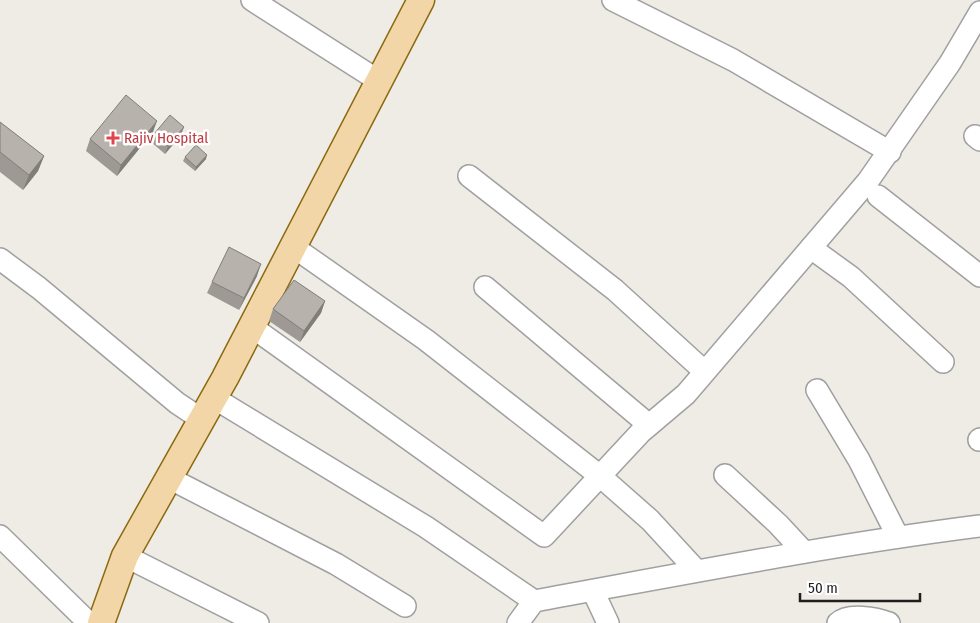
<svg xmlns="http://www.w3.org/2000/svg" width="980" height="623" viewBox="0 0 980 623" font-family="'Fira Sans Condensed',sans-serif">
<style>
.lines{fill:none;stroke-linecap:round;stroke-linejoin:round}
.minor-casing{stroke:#a0a0a0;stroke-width:24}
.major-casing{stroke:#8b690f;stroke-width:29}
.minor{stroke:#fff;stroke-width:21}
.major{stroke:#f3d6a7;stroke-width:26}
.wall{fill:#9e9994}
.shaded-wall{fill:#817d78}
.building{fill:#b8b2ac;stroke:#817d78}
.health-dot{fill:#e0444e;stroke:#fff;stroke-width:2}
.labels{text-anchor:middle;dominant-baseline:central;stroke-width:5;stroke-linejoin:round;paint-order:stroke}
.health-label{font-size:15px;fill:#be3a42;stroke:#fff;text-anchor:start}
</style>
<rect width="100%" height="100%" fill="#efece6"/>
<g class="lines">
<defs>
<g id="minor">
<path d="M252 0 379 81"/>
<path d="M613 0 733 60 890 152"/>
<path d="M975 136 980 140"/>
<path d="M469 176 615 290 704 371"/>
<path d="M878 196 980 276"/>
<path d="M811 248 851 277 943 362"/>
<path d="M291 252 302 253 426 340 600 476 650 520 696 570"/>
<path d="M0 259 39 288 177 403 201 419"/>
<path d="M485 287 649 425"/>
<path d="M252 327 544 536 641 432 686 394 868 181 950 63 980 12"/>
<path d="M817 390 859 460 898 537"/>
<path d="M214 398 426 527 534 601C683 574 830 545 980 526"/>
<path d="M979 440 980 439"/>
<path d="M725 475 778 524 804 552"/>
<path d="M169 478 336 564 405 606"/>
<path d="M0 536 89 623"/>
<path d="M125 556 258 623"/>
<path d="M593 591 608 623"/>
<path d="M518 623 534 601"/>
<path d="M838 623C848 613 876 618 889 623"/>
</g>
<path id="major" d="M101 623 125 556 225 378 421 0"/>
</defs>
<use href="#minor" class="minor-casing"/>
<use href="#major" class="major-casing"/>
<use href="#minor" class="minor"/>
<use href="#major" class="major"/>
</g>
<g class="wall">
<path d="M0 122 44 156 38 171 23 190 0 172Z"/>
<path d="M153 132 117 176 86 151 90 139Z"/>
<path d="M154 134 181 135 165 154 151 142Z"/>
<path d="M185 157 206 159 195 171 183 161Z"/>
<path d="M257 276 239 310 207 293 212 282Z"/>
<path d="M325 301 321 313 300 342 269 321 273 309Z"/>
</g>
<g class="shaded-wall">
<path d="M157 121 153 132 117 176 121 165Z"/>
<path d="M184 127 181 135 165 154 168 146Z"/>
<path d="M207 155 206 159 195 171 196 167Z"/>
<path d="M44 156 38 171 23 190 29 175Z"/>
<path d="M261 264 257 276 239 310 244 298Z"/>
<path d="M325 301 321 313 300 342 304 331Z"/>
</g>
<g class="building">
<path d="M126 95 157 121 121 165 90 139Z"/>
<path d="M170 115 184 127 168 146 154 134Z"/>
<path d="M0 122 44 156 29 175 0 152Z"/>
<path d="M196 145 207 155 196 167 185 157Z"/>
<path d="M229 247 261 264 244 298 212 282Z"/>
<path d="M294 280 325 301 304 331 273 309Z"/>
</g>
<path class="health-dot" d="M110.5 130.5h5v5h5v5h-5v5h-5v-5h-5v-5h5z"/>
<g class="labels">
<g class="health-label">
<text x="124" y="138">Rajiv Hospital</text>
</g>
</g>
<path d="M800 593v8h120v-8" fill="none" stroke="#1f1f1f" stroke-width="2.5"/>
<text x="808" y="593" font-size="15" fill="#1f1f1f" stroke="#ffffff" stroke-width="4" paint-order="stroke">50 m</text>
</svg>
